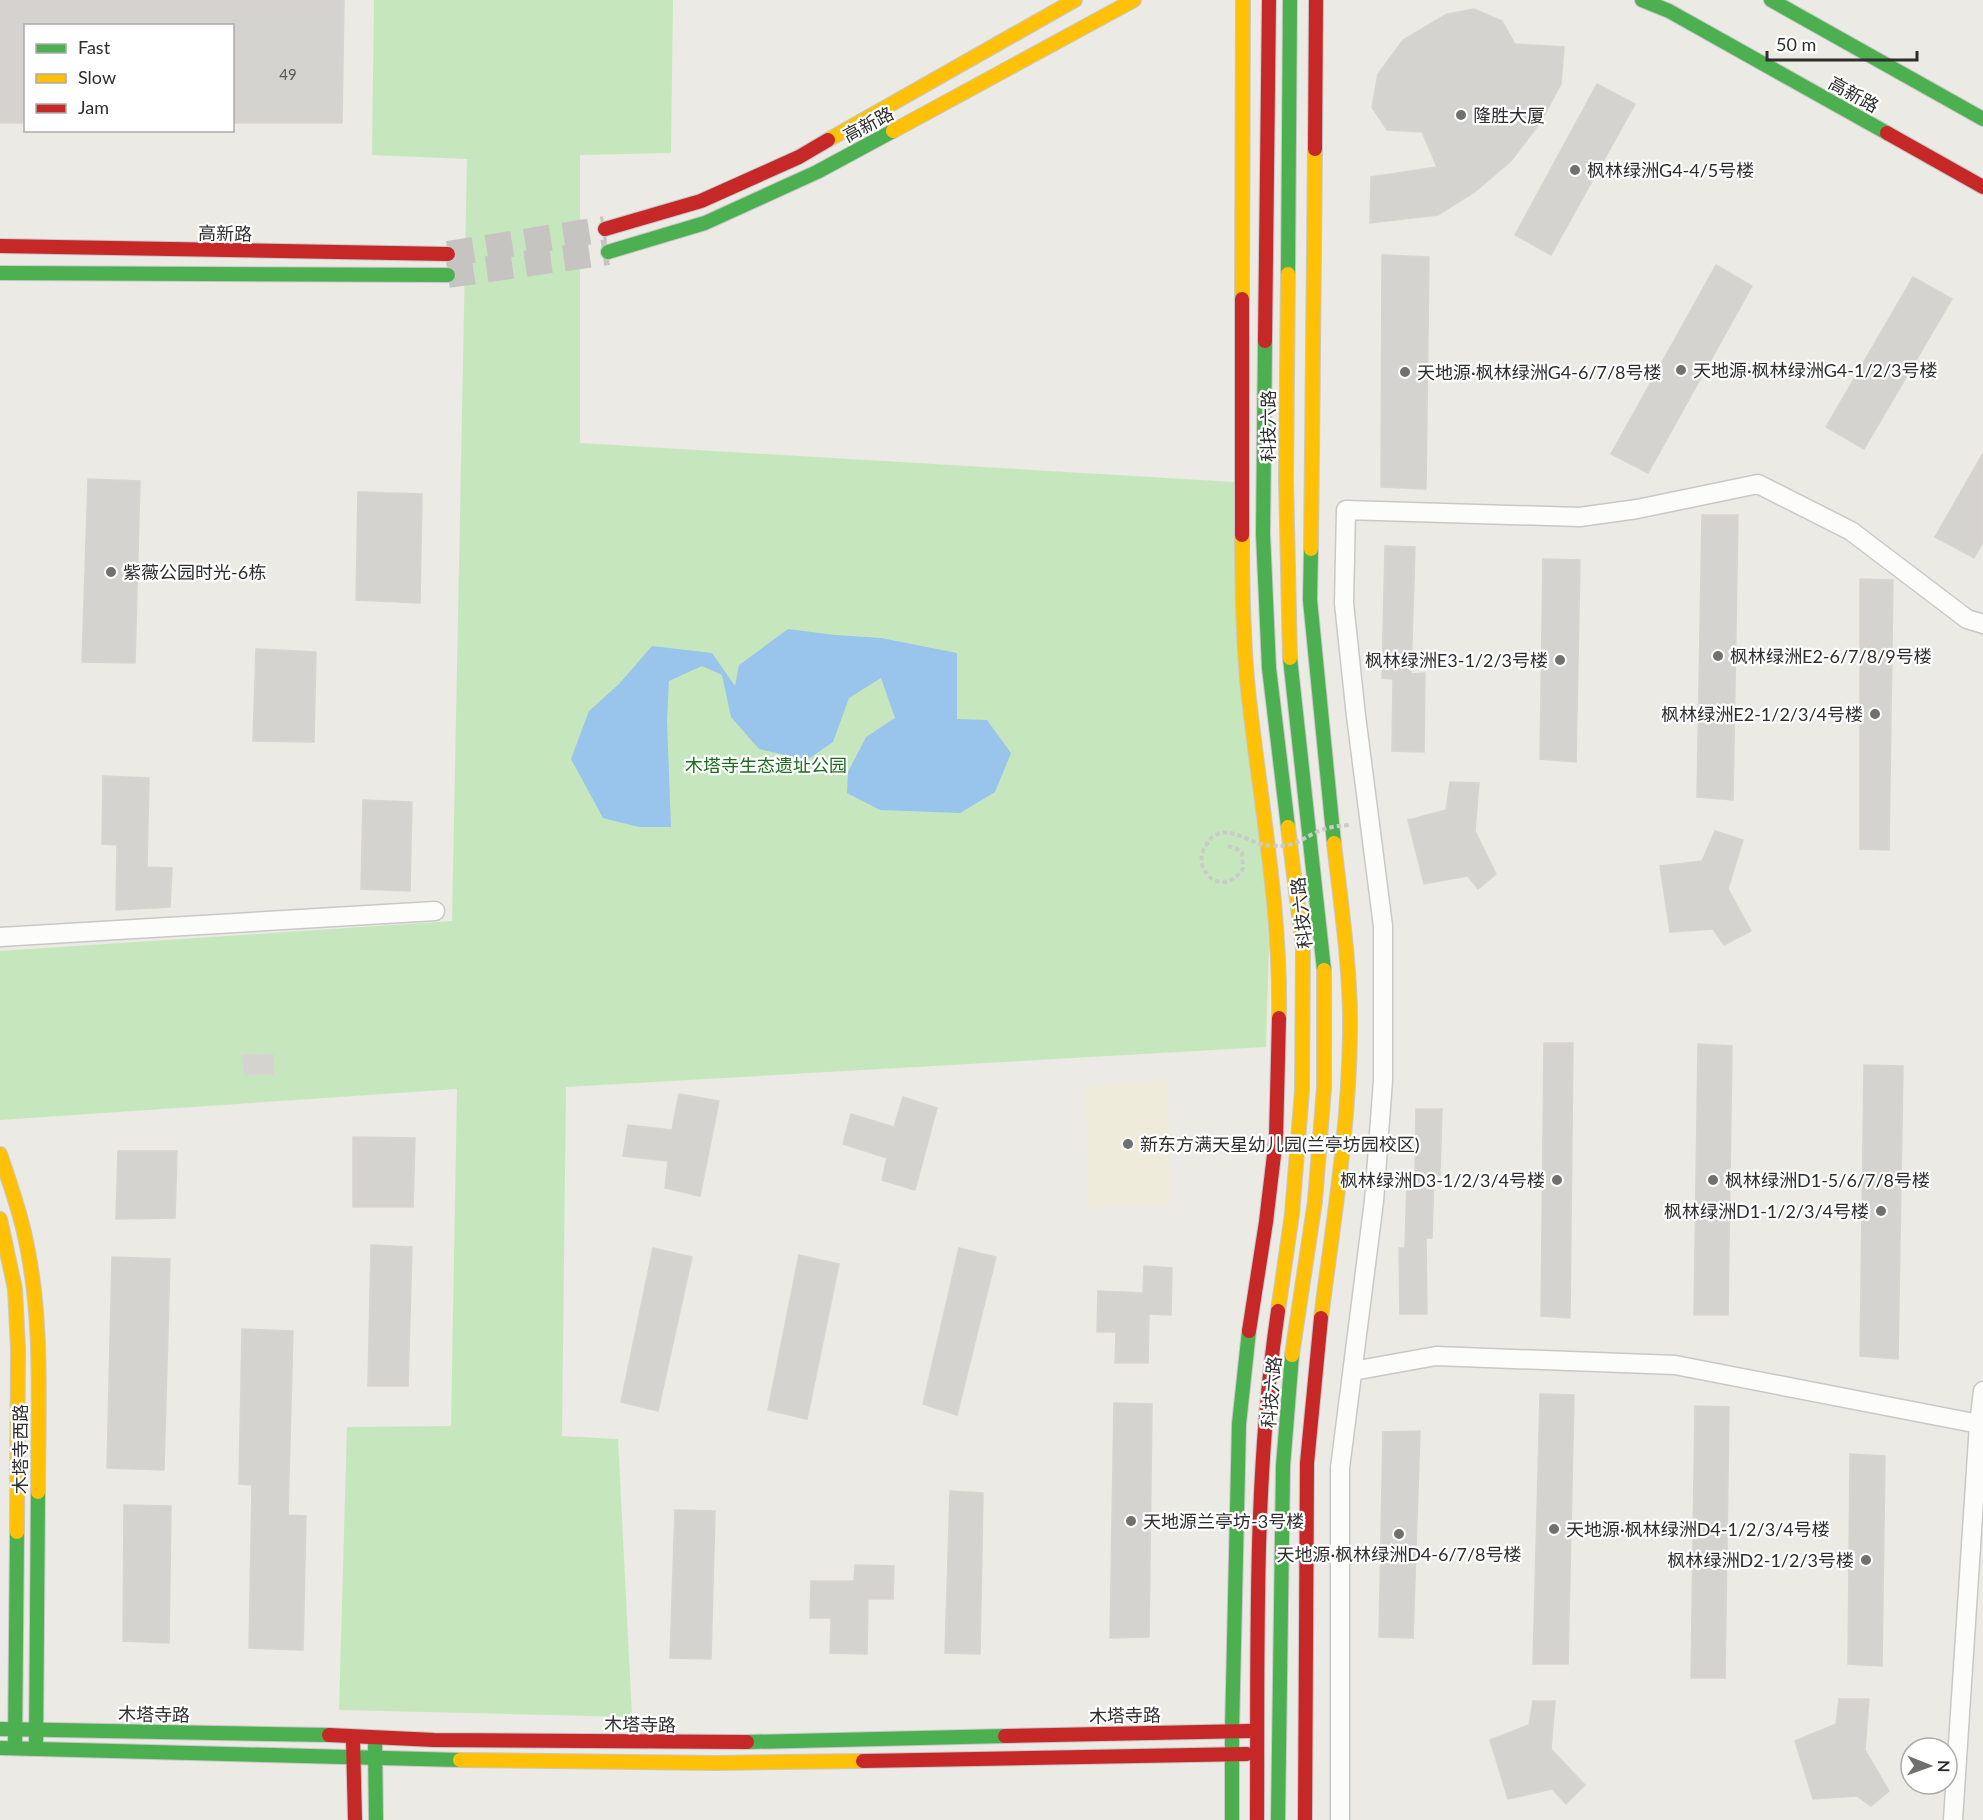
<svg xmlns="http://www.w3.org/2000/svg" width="1983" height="1820" viewBox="0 0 1983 1820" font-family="Lato,'Noto Sans SC',sans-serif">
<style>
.education{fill:#eeebda}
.green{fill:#c6e7be}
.water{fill:#99c4ec}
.building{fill:#d5d3cf;stroke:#d7d5d0;stroke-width:1.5}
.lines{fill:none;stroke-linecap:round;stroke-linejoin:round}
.secondary-tunnel{stroke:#c6c4c0;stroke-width:26;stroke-dasharray:26 13;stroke-linecap:butt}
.street-casing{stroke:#c9c8c9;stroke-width:21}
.fast-casing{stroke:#c9c8c9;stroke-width:16}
.slow-casing{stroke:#c9c8c9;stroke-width:16}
.jam-casing{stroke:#c9c8c9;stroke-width:16}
.street{stroke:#fcfcfb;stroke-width:18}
.fast{stroke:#4caf50;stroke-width:14}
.slow{stroke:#ffc107;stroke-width:14}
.jam{stroke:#c62828;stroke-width:14}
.path-bridge{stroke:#cacac9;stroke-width:4;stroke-dasharray:4.5 3;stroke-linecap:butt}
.poi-dot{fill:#70706e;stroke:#fff;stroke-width:2}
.labels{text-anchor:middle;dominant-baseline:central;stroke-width:4.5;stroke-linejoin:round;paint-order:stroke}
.number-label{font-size:15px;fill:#585857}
.street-label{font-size:18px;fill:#2e2e2e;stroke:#fff}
.poi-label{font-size:18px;fill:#2e2e2e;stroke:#fff;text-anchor:start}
.park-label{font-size:18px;fill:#1c6d1d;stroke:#fff}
</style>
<rect width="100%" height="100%" fill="#eceae4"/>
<path class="education" d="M1167 1081 1171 1203 1088 1207 1086 1086Z"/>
<path class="green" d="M374 0H673L671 153 580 155V443L1234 482 1269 943 1266 1047 566 1087 562 1436 618 1439 632 1717 339 1710 347 1427 451 1426 457 1089 0 1120V951L452 921 467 159 372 155Z"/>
<path class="water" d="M788 629 835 635 881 638 957 653V719L987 720 1011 753 995 792 960 813 880 810 847 793 848 772 866 737 895 718 881 678 849 698 833 742 807 760 759 749 731 717 722 675 702 666 669 681 667 720 671 827H639L603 818 571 759 589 711 619 684 652 646 712 653 735 686 739 665Z"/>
<g class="building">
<path d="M0 0H344L342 123H232V26H26V123H0Z"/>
<path d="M1474 9 1502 21 1515 44 1564 47 1561 84 1540 123 1511 161 1476 191 1438 215 1370 223 1371 177 1437 167 1422 132 1387 130 1372 107 1378 74 1403 40 1447 14Z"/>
<path d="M1597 84 1635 104 1551 255 1515 235Z"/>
<path d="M1382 255 1429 257 1426 489 1381 487Z"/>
<path d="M1716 265 1752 286 1648 473 1611 454Z"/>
<path d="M1913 277 1952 299 1864 449 1826 427Z"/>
<path d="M1983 453V542L1974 558 1935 537Z"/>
<path d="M88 479 140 481 135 663 82 662Z"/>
<path d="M358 492 422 494 420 603 356 600Z"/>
<path d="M1702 515H1738L1733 800 1697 797Z"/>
<path d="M1385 546 1415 547 1411 674 1425 673 1424 752 1392 751 1393 679 1382 678Z"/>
<path d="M1543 559 1580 560 1576 762 1540 759Z"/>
<path d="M1860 579 1893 580 1889 850 1860 849Z"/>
<path d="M256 649 316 652 314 742 253 741Z"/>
<path d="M103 776 149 778 147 867 172 868 170 907 116 910 117 845 102 844Z"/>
<path d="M1450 782 1479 783 1475 831 1496 874 1478 889 1468 876 1424 884 1408 820 1446 810Z"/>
<path d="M363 800 412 802 410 891 361 889Z"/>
<path d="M1715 831 1743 840 1728 889 1751 931 1724 945 1713 929 1670 932 1660 866 1702 861Z"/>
<path d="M1544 1043H1573L1570 1318 1541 1316Z"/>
<path d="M1698 1044 1732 1046 1728 1315H1694Z"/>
<path d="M273 1054 274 1074 244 1075 243 1055Z"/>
<path d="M1864 1065 1903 1066 1898 1359 1860 1356Z"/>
<path d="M679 1094 719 1101 700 1196 665 1188 668 1161 623 1156 628 1125 672 1130Z"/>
<path d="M903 1097 937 1108 915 1190 882 1180 887 1158 843 1144 851 1114 894 1127Z"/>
<path d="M1416 1109H1442L1440 1175H1434L1432 1238H1426L1427 1314H1400L1399 1248H1405L1407 1179 1415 1178Z"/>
<path d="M353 1137 415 1138 413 1207H353Z"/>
<path d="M118 1151H177L175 1218 116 1219Z"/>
<path d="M371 1245 412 1247 408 1386H368Z"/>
<path d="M653 1248 692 1257 658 1411 621 1402Z"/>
<path d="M959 1248 996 1257 957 1415 923 1404Z"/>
<path d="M799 1255 839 1264 807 1419 768 1410Z"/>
<path d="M112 1257 170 1259 164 1470 107 1468Z"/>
<path d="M1144 1266 1172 1268 1171 1315 1149 1314 1148 1363H1115L1116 1332H1097L1098 1291 1143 1293Z"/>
<path d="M242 1329 293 1331 288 1515 306 1516 303 1650 249 1648 252 1485 239 1484Z"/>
<path d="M1540 1394 1574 1395 1568 1664H1533Z"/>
<path d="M1114 1403 1152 1404 1149 1637 1110 1638Z"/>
<path d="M1695 1406 1729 1407 1725 1678H1691Z"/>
<path d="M1420 1431 1413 1638 1379 1637 1383 1432Z"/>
<path d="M1850 1454 1885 1456 1882 1666 1848 1664Z"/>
<path d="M950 1491 983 1493 980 1654 945 1653Z"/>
<path d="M124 1505 171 1506 169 1643 123 1641Z"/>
<path d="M675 1510 715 1511 711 1659 670 1658Z"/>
<path d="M855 1565 894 1566 893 1599H868L867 1654 830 1653 831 1618H810L811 1581H854Z"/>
<path d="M1839 1699H1869L1865 1750 1889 1791 1871 1806 1857 1796 1813 1799 1795 1741 1836 1724Z"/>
<path d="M1533 1701H1555L1551 1749 1585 1785 1566 1804 1552 1789 1508 1799 1490 1740 1529 1725Z"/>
</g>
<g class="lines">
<g class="secondary-tunnel">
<path d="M448 254 605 229"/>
<path d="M448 275 608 252"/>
</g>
<defs>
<g id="street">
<path d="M0 937 435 911"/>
<path d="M1353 1371 1436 1356 1675 1365 1979 1424"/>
<path d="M1340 1820V1468L1374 1201 1383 1080V926L1356 716 1344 603 1346 510 1580 517 1637 509 1758 484 1851 531 1967 619 1983 624"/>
<path d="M1953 1820 1979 1424 1983 1391"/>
</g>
<g id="fast">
<path d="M1642 0 1669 11 1887 133"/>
<path d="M1771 0 1983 119"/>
<path d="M608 252 705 223 817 172 893 131"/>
<path d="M0 273 448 275"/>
<path d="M1288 274 1290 0"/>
<path d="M1265 341 1263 534 1269 668 1288 827"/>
<path d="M1311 549 1310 600 1334 843"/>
<path d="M1290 658 1324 970"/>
<path d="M0 1729 329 1735"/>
<path d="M375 1742 376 1820"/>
<path d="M747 1742 1005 1736"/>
<path d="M15 1745 17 1532"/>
<path d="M36 1745 38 1492"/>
<path d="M0 1748 460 1760"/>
<path d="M1232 1820V1731L1239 1424 1249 1331"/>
<path d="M1278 1820 1283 1466 1292 1355"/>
</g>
<g id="slow">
<path d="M893 131 1134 0"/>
<path d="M828 140 1075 0"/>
<path d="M1288 274 1286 479 1290 658"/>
<path d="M1242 299 1243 0"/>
<path d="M1242 535C1242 586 1243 639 1248 690 1260 800 1281 908 1279 1018"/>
<path d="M1311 549 1315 149"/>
<path d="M0 1154C9 1180 18 1206 24 1232 44 1317 38 1406 38 1492"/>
<path d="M0 1219 15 1289 18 1348 17 1532"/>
<path d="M1278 1311 1292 1214 1302 1091 1303 948 1288 827"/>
<path d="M1321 1318C1333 1224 1349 1129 1350 1033 1351 970 1341 906 1334 843"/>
<path d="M1292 1355 1315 1201 1324 1088V970"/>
<path d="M460 1760 716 1763 863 1761"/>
</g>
<g id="jam">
<path d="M1887 133 1983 187"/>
<path d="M1315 149 1316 0"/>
<path d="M605 229 701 201 799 157 828 140"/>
<path d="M0 246 448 254"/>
<path d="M1265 341 1269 0"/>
<path d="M1242 535V299"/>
<path d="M1249 1331 1266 1222 1276 1138 1279 1018"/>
<path d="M329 1735 434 1740 747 1742"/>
<path d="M1005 1736 1249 1731"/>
<path d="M353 1740 355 1820"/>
<path d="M863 1761 1247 1754"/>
<path d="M1257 1820C1258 1650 1253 1479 1278 1311"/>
<path d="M1305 1820 1307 1463 1321 1318"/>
</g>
</defs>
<use href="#street" class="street-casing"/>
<use href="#fast" class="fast-casing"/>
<use href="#slow" class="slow-casing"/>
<use href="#jam" class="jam-casing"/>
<use href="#street" class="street"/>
<use href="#fast" class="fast"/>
<use href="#slow" class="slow"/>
<use href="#jam" class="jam"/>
<path class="path-bridge" d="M1228 846 1237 849 1242 853 1243 868C1234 885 1213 888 1204 869 1200 863 1201 854 1205 847 1219 820 1241 838 1261 844 1270 846 1280 847 1288 845 1299 843 1307 836 1317 832 1327 827 1338 826 1349 825"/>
</g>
<g class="poi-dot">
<circle cx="1461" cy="115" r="6"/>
<circle cx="1575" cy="170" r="6"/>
<circle cx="1681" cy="370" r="6"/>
<circle cx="1405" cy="372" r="6"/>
<circle cx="111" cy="572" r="6"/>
<circle cx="1718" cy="656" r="6"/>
<circle cx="1560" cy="660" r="6"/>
<circle cx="1875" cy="714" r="6"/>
<circle cx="1128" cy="1144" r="6"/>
<circle cx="1557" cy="1180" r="6"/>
<circle cx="1713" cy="1180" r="6"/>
<circle cx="1881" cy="1211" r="6"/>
<circle cx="1131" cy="1521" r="6"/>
<circle cx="1554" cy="1529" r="6"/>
<circle cx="1399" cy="1534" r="6"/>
<circle cx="1866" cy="1560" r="6"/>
</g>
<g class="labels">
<g class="number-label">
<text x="288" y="74">49</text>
</g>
<g class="street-label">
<text transform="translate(1854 94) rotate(29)">高新路</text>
<text transform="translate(868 124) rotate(-28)">高新路</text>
<text transform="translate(225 233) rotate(1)">高新路</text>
<text transform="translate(1268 426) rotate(-90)">科技六路</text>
<text transform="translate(1301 913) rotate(-96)">科技六路</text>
<text transform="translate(1271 1392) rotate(-85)">科技六路</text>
<text transform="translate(20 1449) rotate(-90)">木塔寺西路</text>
<text transform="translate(154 1714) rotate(1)">木塔寺路</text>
<text transform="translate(1125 1715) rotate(-1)">木塔寺路</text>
<text transform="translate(640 1724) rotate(1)">木塔寺路</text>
</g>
<g class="poi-label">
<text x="1473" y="115">隆胜大厦</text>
<text x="1587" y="170">枫林绿洲G4-4/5号楼</text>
<text x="1693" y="370">天地源·枫林绿洲G4-1/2/3号楼</text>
<text x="1417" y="372">天地源·枫林绿洲G4-6/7/8号楼</text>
<text x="123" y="572">紫薇公园时光-6栋</text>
<text x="1730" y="656">枫林绿洲E2-6/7/8/9号楼</text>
<text x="1548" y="660" text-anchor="end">枫林绿洲E3-1/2/3号楼</text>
<text x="1863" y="714" text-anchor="end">枫林绿洲E2-1/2/3/4号楼</text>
<text x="1140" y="1144">新东方满天星幼儿园(兰亭坊园校区)</text>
<text x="1545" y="1180" text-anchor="end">枫林绿洲D3-1/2/3/4号楼</text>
<text x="1725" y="1180">枫林绿洲D1-5/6/7/8号楼</text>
<text x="1869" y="1211" text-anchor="end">枫林绿洲D1-1/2/3/4号楼</text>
<text x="1143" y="1521">天地源兰亭坊-3号楼</text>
<text x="1566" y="1529">天地源·枫林绿洲D4-1/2/3/4号楼</text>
<text x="1399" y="1554" text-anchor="middle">天地源·枫林绿洲D4-6/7/8号楼</text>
<text x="1854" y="1560" text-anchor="end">枫林绿洲D2-1/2/3号楼</text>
</g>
<g class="park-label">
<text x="766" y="765">木塔寺生态遗址公园</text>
</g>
</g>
<rect x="24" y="24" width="210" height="108" fill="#ffffff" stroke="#ababab" stroke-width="1.5"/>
<rect x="36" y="44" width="30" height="9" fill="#4caf50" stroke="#ababab" stroke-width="1.5"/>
<text x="78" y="54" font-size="18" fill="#2e2e2e">Fast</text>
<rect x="36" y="74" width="30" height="9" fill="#ffc107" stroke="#ababab" stroke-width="1.5"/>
<text x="78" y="84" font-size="18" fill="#2e2e2e">Slow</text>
<rect x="36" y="104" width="30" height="9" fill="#c62828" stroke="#ababab" stroke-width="1.5"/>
<text x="78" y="114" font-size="18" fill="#2e2e2e">Jam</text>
<g transform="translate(1929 1766) rotate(91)"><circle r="28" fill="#ffffff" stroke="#ababab" stroke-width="1.5"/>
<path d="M0-4.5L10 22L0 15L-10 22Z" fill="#70706e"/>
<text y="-9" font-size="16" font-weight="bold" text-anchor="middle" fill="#2e2e2e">N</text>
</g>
<path d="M1767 51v9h150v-9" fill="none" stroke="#2e2e2e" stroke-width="3"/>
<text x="1776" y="51" font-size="18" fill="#2e2e2e" stroke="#ffffff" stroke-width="4.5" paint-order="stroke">50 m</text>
</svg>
